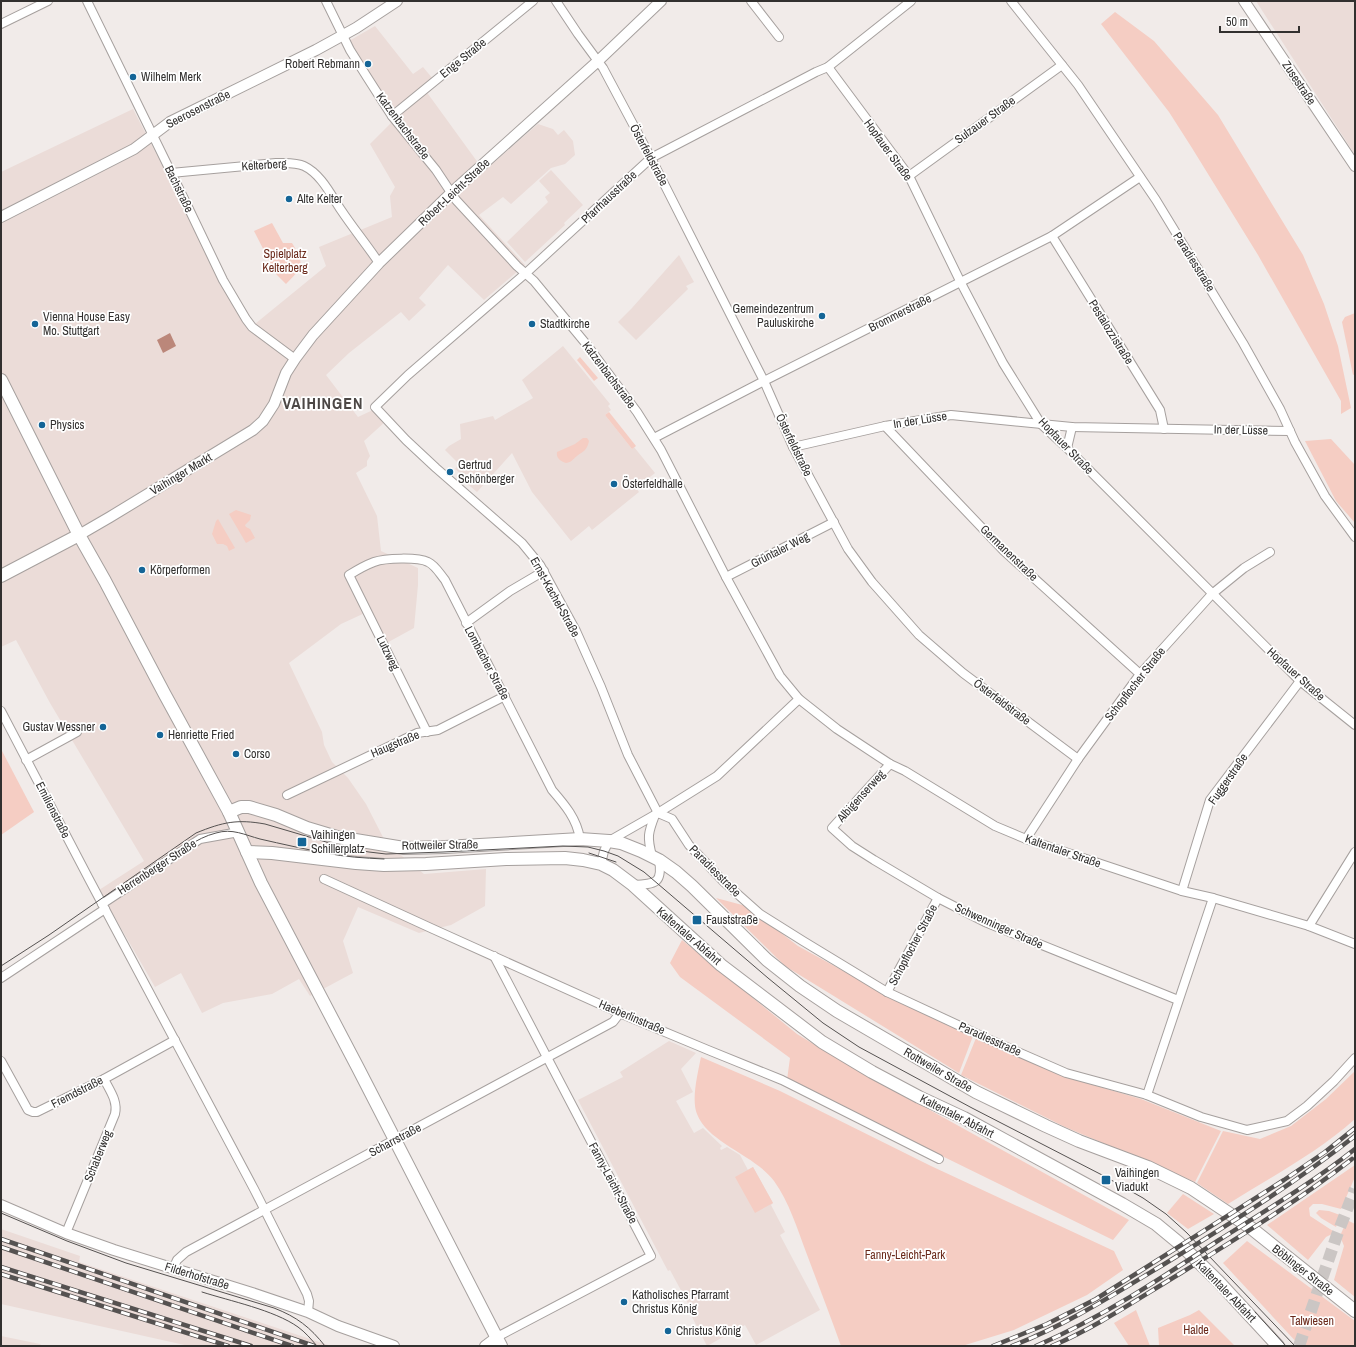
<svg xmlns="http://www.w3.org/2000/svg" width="1356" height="1347" viewBox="0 0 1356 1347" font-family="'Archivo Narrow',sans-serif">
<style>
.built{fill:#ebdcd8}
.green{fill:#f5cdc3}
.water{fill:#bb877a}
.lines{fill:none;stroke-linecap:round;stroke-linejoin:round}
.secondary-tunnel{stroke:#cbc6c4;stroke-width:12;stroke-dasharray:12 6;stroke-linecap:butt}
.minor-casing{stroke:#a6a09e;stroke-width:10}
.tertiary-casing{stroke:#a6a09e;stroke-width:12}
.secondary-casing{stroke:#a6a09e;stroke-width:14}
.minor{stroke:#fff;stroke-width:8}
.tertiary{stroke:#fff;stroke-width:10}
.secondary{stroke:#fff;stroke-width:12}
.tram{stroke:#555251;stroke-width:1}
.rail-casing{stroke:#555251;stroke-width:4.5}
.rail{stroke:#fff;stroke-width:3;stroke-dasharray:9;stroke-linecap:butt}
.poi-dot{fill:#146597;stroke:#fff;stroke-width:1.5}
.labels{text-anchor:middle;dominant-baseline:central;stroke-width:3.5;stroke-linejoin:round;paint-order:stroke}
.street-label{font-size:12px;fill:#32302f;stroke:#fff}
.poi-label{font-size:12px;fill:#32302f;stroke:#fff;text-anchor:start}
.park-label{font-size:12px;fill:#6a291a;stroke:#fff}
.district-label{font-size:16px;font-weight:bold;letter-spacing:1px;fill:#4c4745;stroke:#fff}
</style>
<rect width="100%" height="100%" fill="#f1ebe9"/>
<g class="built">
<path d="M1256 1H1355V155Z"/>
<path d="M375 26 413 74 423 67 433 79 423 87 484 171 538 124 553 129 558 135 564 130 573 141 575 155 565 164 551 168 511 204 503 197 479 215 525 265 484 300 448 265 419 298 426 305 409 321 401 312 349 353 326 375 358 417 375 409 386 421 364 441 370 456 367 461V466L356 473 377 516 381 551 418 568V585L414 628 383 645 367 612 341 624 289 663 322 732 324 745 332 762 348 778 366 804 386 843 424 874 486 869 485 906 451 925 419 933 358 907 343 941 353 973 310 996 299 979 272 994 223 1003 202 1013 181 973 155 987 99 890 144 861 50 703 16 640 1 647V172L133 109 222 281 250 328 326 266 319 247 392 217 390 196 395 187 370 144 391 123 342 45Z"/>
<path d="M551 170 583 205 564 223 565 225 525 262 507 242 548 202 545 197 550 193 539 181Z"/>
<path d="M679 255 694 282 686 286 688 289 636 340 618 322 632 308Z"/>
<path d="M563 346 610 404 608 406 611 410 605 415 632 449 634 447 655 473 636 488 639 492 592 530 589 526 571 541 532 492 512 453 477 492 459 477 461 474 455 469 459 464 445 450 449 446 461 439 460 424 493 416 495 420 533 398 522 380Z"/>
<path d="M669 1041 696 1053 681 1069 693 1092 676 1101 694 1133 703 1128 722 1146 720 1148 721 1150 727 1147 740 1155 748 1170 753 1167 773 1203 771 1205 785 1232 780 1235 820 1310 756 1345 745 1325 707 1346 689 1311 691 1309 670 1270 668 1271 578 1100 623 1077 620 1072Z"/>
<path d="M1 1229 80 1256 79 1262 331 1346H189L1 1304Z"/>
<path d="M1 1336 40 1344 42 1346H1Z"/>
</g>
<g class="green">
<path d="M1115 12 1154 41 1218 115 1303 255 1324 304 1338 346 1351 408 1341 414V401L1258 255 1192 148 1169 112 1101 24Z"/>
<path d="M272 223 283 243H292C305 264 303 267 286 284L276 274 254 231Z"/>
<path d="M1355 313V374L1353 375 1342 322 1345 317Z"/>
<path d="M580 357 598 378 594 381 577 360Z"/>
<path d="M609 412 636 446 632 449 605 415Z"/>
<path d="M583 438H587L589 441C587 451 583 451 577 456 573 459 572 462 566 463 560 461 556 458 557 452L575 444Z"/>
<path d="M1331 439 1355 465V523L1336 501 1305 441Z"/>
<path d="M236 510 251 515 250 520 245 525 246 527 250 529 255 538 246 543 229 514Z"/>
<path d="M218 519 235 548 229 551 227 546 223 544H217L212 534 216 521Z"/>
<path d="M1 749 34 812 1 835Z"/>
<path d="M716 898 746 906 798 946 909 1007 973 1036 959 1073 785 966Z"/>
<path d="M682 940 797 1034 843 1062 1129 1220 1113 1240 787 1080 790 1058 680 977 670 963Z"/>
<path d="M976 1038 1063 1076 1141 1099 1221 1131 1195 1182 1065 1127 961 1075Z"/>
<path d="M701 1057 780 1091 931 1166 1114 1251 1123 1270 1087 1295 1014 1330 962 1346H841C830 1315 818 1284 806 1252 797 1228 789 1202 774 1181 755 1155 708 1143 697 1114 691 1100 698 1072 701 1057Z"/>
<path d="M1355 1071V1119C1317 1153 1271 1177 1228 1204L1197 1183 1223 1131 1260 1139 1291 1126 1326 1099Z"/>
<path d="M1355 1165V1177L1341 1209 1322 1204H1313L1309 1208 1310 1216 1333 1231 1332 1234 1326 1237 1308 1260 1267 1225Z"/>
<path d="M753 1167 773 1203 755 1213 735 1177Z"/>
<path d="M1183 1194 1214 1214 1188 1229 1167 1213Z"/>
<path d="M1319 1210 1329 1211 1340 1215 1336 1227 1321 1218 1316 1213Z"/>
<path d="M1347 1220 1355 1224V1297L1334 1280 1344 1246 1340 1236Z"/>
<path d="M1247 1241 1355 1321V1346H1300L1223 1263Z"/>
<path d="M1136 1310 1150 1346H1129L1114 1323Z"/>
<path d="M1199 1310 1235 1346H1159L1158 1328 1190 1315Z"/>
</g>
<path class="water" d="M170 333 176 346 163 353 157 340Z"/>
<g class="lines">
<path class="secondary-tunnel" d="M1299 1346 1337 1235 1355 1189"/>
<defs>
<g id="minor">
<path d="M87 1 188 207 223 280 246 319 252 327 295 359"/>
<path d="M326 1 350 50 367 77 392 116 436 170 456 200 517 266 534 281 587 345 637 412 661 450 726 577 780 676 799 699 837 729 890 764 905 771 995 826 1026 839 1182 891 1213 898 1309 926 1355 944"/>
<path d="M556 1 578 34 603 68 651 158 764 381 793 447 848 549 872 582 919 635 963 673 1078 759"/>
<path d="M751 1 779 37"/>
<path d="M1011 1 1078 85 1156 200 1243 343 1280 409 1295 442 1325 496 1355 537"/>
<path d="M1 24 48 1"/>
<path d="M828 67 909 176 961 283 1003 363 1041 424 1067 448 1300 681 1355 725"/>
<path d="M392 116 533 1"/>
<path d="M171 173 276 163C285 163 296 162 304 166 321 174 331 195 341 210 353 228 367 245 379 263"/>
<path d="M909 176 1062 65"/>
<path d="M1052 236 1160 410 1164 429"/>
<path d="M885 426 1004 551 1140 674"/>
<path d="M654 438 764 381 1052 236 1140 177"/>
<path d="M793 447 885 426 951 415 1072 427 1290 431"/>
<path d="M1067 448 1072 427"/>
<path d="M726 577 834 522"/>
<path d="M466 623 510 591 544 571"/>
<path d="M1 711 90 881 254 1189 307 1294 309 1301 308 1312"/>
<path d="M427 732 349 575C357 570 366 565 374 562 385 558 418 557 428 562 435 565 440 574 445 580L552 790C565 805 577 819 580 839"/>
<path d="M26 760 77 732"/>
<path d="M890 764 832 828 852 846 874 860 938 898 985 922 1178 1000"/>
<path d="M287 795 417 733 438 730 505 696"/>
<path d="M658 813 628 755 601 687 576 631 540 565 522 543 436 468 406 440 375 407 408 375 526 273 651 158 816 72 828 67 911 1"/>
<path d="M658 813 672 819 689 845 724 882 760 914 803 941 887 992 988 1039 1066 1073 1147 1095 1201 1117 1247 1130 1287 1121 1307 1106 1334 1081 1355 1058"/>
<path d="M1026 839 1078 759 1140 674 1212 594 1244 568 1270 552"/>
<path d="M652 856C647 837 648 833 655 815"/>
<path d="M601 864 604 851 609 841 658 813 717 776 799 699"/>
<path d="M324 879 433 929 624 1015 708 1050 782 1080 939 1159"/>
<path d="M633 885C655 884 663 884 659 860"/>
<path d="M1182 891 1210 800 1300 681"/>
<path d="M102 904 200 839 239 832"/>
<path d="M1309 926 1355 852"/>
<path d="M494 956 651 1256 497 1337"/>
<path d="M1 978 105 909"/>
<path d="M887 992 938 898"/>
<path d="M1 1061 28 1110 33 1112H37L104 1079 175 1040"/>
<path d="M1147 1095 1213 898"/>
<path d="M66 1233 115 1114C118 1101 110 1091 104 1079"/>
<path d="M173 1269 177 1260 186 1252 613 1022 620 1013"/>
</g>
<g id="tertiary">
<path d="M1244 1 1355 166"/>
<path d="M1 217 134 149 170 122 316 50 356 28 397 1"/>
<path d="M79 535 110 517 253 430 263 421 274 404 286 373 295 359 313 335 379 263 451 193 598 61 661 1"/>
<path d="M1 1205 66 1233 114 1250 252 1293 308 1312 338 1326 394 1346"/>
<path d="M485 1346 497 1337"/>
</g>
<g id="secondary">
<path d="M1 380 79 535 105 581 164 693 229 812 261 883 358 1068 501 1346"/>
<path d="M1 576 79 535"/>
<path d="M229 812 241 807H249L276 815 307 828 337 837 404 848 445 847 580 839 609 841 621 843 641 851 659 860 676 872 692 886 767 960 800 986 837 1011 976 1092 1046 1126 1079 1141 1148 1167 1191 1188 1251 1228 1355 1311"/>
<path d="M247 852 272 853 356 863 384 865 426 864 506 859 565 858 583 860 601 864 613 870 633 885 721 965 822 1042 872 1072 919 1097 964 1118 1122 1204 1156 1224 1179 1243 1218 1281 1278 1346"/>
</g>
</defs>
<use href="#minor" class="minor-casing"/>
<use href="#tertiary" class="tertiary-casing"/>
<use href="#secondary" class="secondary-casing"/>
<use href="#minor" class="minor"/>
<use href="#tertiary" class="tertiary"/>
<use href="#secondary" class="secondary"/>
<g class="tram">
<path d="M589 853 616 862"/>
<path d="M163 863C180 852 196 838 216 833 232 828 245 835 260 839 282 844 304 849 326 853 345 857 364 858 384 859"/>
<path d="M1 966 49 935 196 833C223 822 237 819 265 824L350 849 369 852 386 854 443 852 563 846 588 847 604 851 618 856 644 872 768 978 823 1023 859 1047 972 1108 1104 1176 1143 1198 1166 1214 1187 1233 1295 1346"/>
<path d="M1 1213 67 1241 126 1263 274 1308C297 1317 310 1327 325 1346"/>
<path d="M202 1292C230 1301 274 1310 298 1327 305 1332 311 1339 317 1346"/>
<path d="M1255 1312 1286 1346"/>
</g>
<defs>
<g id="rail">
<path d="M1 1239 314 1346"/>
<path d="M1 1247 292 1346"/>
<path d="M1 1267 251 1346"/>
<path d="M1 1274 228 1346"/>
<path d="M993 1346 1047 1324 1096 1299 1284 1180 1325 1152 1355 1128"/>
<path d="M1012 1346C1067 1325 1116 1293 1166 1263 1231 1223 1295 1183 1355 1136"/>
<path d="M1036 1346C1101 1318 1160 1279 1219 1240 1265 1211 1312 1183 1355 1149"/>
<path d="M1052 1346C1097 1327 1139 1298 1181 1273 1239 1237 1298 1201 1352 1159"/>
</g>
</defs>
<use href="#rail" class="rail-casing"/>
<use href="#rail" class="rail"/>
</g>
<g class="poi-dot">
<circle cx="368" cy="64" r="4"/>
<circle cx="133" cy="77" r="4"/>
<circle cx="289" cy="199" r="4"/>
<circle cx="822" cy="316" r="4"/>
<circle cx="35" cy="324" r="4"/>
<circle cx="532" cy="324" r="4"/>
<circle cx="42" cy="425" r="4"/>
<circle cx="450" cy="472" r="4"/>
<circle cx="614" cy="484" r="4"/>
<circle cx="142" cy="570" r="4"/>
<circle cx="103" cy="727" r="4"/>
<circle cx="160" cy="735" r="4"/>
<circle cx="236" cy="754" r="4"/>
<rect x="297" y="837" width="10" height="10" rx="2"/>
<rect x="692" y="915" width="10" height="10" rx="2"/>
<rect x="1101" y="1175" width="10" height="10" rx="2"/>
<circle cx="624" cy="1302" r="4"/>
<circle cx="668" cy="1331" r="4"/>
</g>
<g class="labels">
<g class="street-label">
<text transform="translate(463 58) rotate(-39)">Enge Straße</text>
<text transform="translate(1299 83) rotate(56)">Zusestraße</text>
<text transform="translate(198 109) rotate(-27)">Seerosenstraße</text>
<text transform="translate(985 120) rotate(-36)">Sulzauer Straße</text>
<text transform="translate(403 126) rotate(53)">Katzenbachstraße</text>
<text transform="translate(888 150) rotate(54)">Hopfauer Straße</text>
<text transform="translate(649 155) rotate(62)">Österfeldstraße</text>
<text transform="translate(264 165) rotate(-4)">Kelterberg</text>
<text transform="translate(179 189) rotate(64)">Bachstraße</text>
<text transform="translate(454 192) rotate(-43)">Robert-Leicht-Straße</text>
<text transform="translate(609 197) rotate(-43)">Pfarrhausstraße</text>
<text transform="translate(1194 262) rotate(58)">Paradiesstraße</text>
<text transform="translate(900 313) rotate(-27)">Brommerstraße</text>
<text transform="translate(1111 332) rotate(58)">Pestalozzistraße</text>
<text transform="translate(609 375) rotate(53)">Katzenbachstraße</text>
<text transform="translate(920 420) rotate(-9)">In der Lüsse</text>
<text transform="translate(1241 430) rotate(1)">In der Lüsse</text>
<text transform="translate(794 445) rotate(64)">Österfeldstraße</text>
<text transform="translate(1066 446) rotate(46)">Hopfauer Straße</text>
<text transform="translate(181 474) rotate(-31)">Vaihinger Markt</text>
<text transform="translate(780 550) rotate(-27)">Grüntaler Weg</text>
<text transform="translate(1009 553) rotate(44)">Germanenstraße</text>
<text transform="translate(555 597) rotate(61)">Ernst-Kachel-Straße</text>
<text transform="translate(388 653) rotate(64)">Lutzweg</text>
<text transform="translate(487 663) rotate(62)">Lombacher Straße</text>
<text transform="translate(1296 674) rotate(42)">Hopfauer Straße</text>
<text transform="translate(1135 684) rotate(-52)">Schopflocher Straße</text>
<text transform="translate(1002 702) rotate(37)">Österfeldstraße</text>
<text transform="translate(395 744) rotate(-23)">Haugstraße</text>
<text transform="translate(1228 779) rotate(-55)">Fuggerstraße</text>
<text transform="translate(861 796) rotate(-48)">Albigenserweg</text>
<text transform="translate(53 810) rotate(63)">Emilienstraße</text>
<text transform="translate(440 845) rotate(-1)">Rottweiler Straße</text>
<text transform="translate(1063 851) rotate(19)">Kaltentaler Straße</text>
<text transform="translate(157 867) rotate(-33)">Herrenberger Straße</text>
<text transform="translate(715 871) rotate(45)">Paradiesstraße</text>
<text transform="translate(999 926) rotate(24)">Schwenninger Straße</text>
<text transform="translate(689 936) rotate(41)">Kaltentaler Abfahrt</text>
<text transform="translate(913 945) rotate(-62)">Schopflocher Straße</text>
<text transform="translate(632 1017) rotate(23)">Haeberlinstraße</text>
<text transform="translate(990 1039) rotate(24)">Paradiesstraße</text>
<text transform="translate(938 1070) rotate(30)">Rottweiler Straße</text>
<text transform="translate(77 1092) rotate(-27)">Fremdstraße</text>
<text transform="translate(957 1116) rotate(27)">Kaltentaler Abfahrt</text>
<text transform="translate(395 1140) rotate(-28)">Scharrstraße</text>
<text transform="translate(98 1156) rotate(-68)">Schaberweg</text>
<text transform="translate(613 1183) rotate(62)">Fanny-Leicht-Straße</text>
<text transform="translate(1303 1270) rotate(38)">Böblinger Straße</text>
<text transform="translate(197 1276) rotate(17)">Filderhofstraße</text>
<text transform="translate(1226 1291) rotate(46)">Kaltentaler Abfahrt</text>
</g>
<g class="poi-label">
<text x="360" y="64" text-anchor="end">Robert Rebmann</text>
<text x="141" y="77">Wilhelm Merk</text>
<text x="297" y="199">Alte Kelter</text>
<text x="814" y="309" text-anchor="end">Gemeindezentrum<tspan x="814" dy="14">Pauluskirche</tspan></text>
<text x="43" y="317">Vienna House Easy<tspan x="43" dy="14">Mo. Stuttgart</tspan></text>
<text x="540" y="324">Stadtkirche</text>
<text x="50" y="425">Physics</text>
<text x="458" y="465">Gertrud<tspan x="458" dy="14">Schönberger</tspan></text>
<text x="622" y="484">Österfeldhalle</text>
<text x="150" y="570">Körperformen</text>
<text x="95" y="727" text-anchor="end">Gustav Wessner</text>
<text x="168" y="735">Henriette Fried</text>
<text x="244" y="754">Corso</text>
<text x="311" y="835">Vaihingen<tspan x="311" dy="14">Schillerplatz</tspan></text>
<text x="706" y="920">Fauststraße</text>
<text x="1115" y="1173">Vaihingen<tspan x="1115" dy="14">Viadukt</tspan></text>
<text x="632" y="1295">Katholisches Pfarramt<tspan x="632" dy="14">Christus König</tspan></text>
<text x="676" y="1331">Christus König</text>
</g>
<g class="park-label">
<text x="285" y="254">Spielplatz<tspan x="285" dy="14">Kelterberg</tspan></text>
<text x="905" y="1255">Fanny-Leicht-Park</text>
<text x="1312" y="1321">Talwiesen</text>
<text x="1196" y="1330">Halde</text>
</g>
<g class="district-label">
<text x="323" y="403">VAIHINGEN</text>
</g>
</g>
<rect width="1356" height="1347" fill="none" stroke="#32302f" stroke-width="4"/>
<path d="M1220 26v6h79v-6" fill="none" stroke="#32302f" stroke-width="2"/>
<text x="1226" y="26" font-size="12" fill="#32302f" stroke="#ffffff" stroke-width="3" paint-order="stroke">50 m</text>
</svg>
